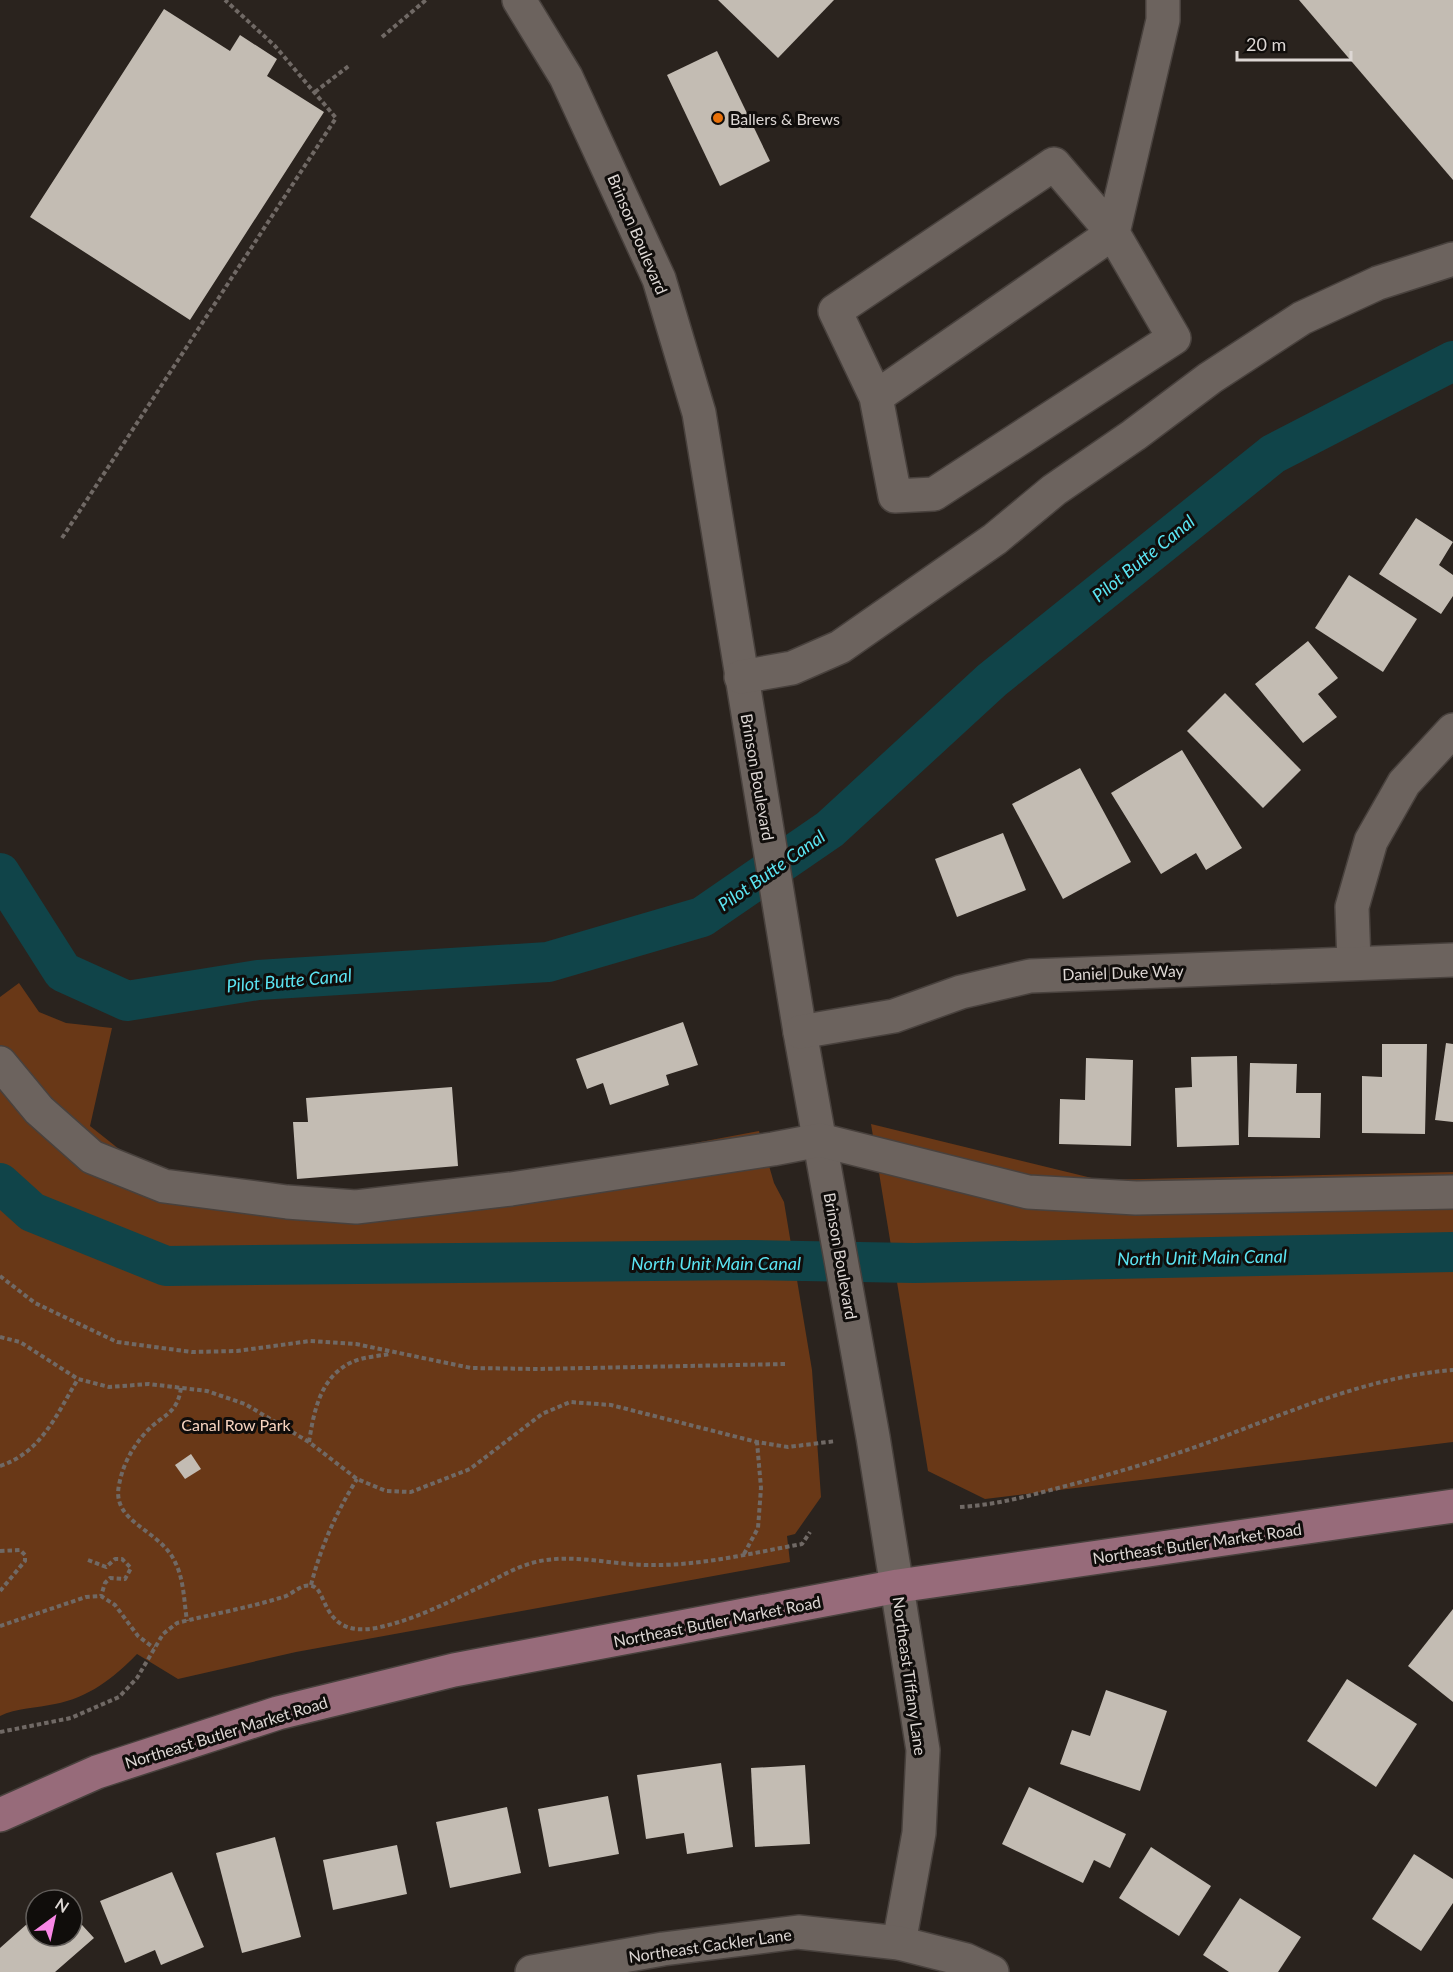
<svg xmlns="http://www.w3.org/2000/svg" width="1453" height="1972" viewBox="0 0 1453 1972" font-family="Lato,sans-serif">
<style>
.green{fill:#693817}
.lines{fill:none;stroke-linecap:round;stroke-linejoin:round}
.canal{stroke:#104449;stroke-width:40}
.building{fill:#c3bcb3}
.minor-casing{stroke:#48413d;stroke-width:36}
.major-casing{stroke:#48413d;stroke-width:36}
.path{stroke:#706965;stroke-width:4;stroke-dasharray:4.5 3;stroke-linecap:butt}
.minor{stroke:#6c635e;stroke-width:33}
.major{stroke:#976b7a;stroke-width:33}
.food-dot{fill:#e8710a;stroke:#100d0b;stroke-width:2}
.labels{text-anchor:middle;dominant-baseline:central;stroke-width:6;stroke-linejoin:round;paint-order:stroke}
.poi-label{font-size:16px;fill:#ddd7d4;stroke:#100d0b;text-anchor:start}
.street-label{font-size:16px;fill:#ddd7d4;stroke:#100d0b}
.park-label{font-size:16px;fill:#f7d4c0;stroke:#100d0b}
.water-label{font-size:18px;font-style:italic;fill:#5be4f2;stroke:#100d0b}
</style>
<rect width="100%" height="100%" fill="#2a231e"/>
<g class="green">
<path d="M19 983 39 1012 66 1023 112 1028 90 1126 124 1153 166 1175 353 1197 508 1178 759 1131 774 1183 784 1202 812 1370 821 1497 795 1534 787 1536 790 1562 296 1652 178 1679 137 1654C114 1678 88 1698 55 1704 37 1708 16 1708 0 1716V997Z"/>
<path d="M871 1124 1100 1180 1453 1172V1442L985 1499 928 1471Z"/>
</g>
<g class="lines">
<g class="canal">
<path d="M0 873 63 972 127 1001 258 980 548 962 702 917 830 829 992 680 1273 454 1453 361"/>
<path d="M0 1183 32 1212 166 1266 746 1260 914 1263 1453 1252"/>
</g>
</g>
<g class="building">
<path d="M718 0H834L778 58Z"/>
<path d="M1299 0H1453V180Z"/>
<path d="M164 9 230 51 240 35 277 59 267 76 324 112 190 320 30 217Z"/>
<path d="M717 51 770 161 720 186 667 75Z"/>
<path d="M1416 518 1453 542 1439 565 1453 575V596L1441 614 1379 574Z"/>
<path d="M1349 575 1417 619 1383 672 1315 628Z"/>
<path d="M1308 641 1338 678 1318 694 1337 717 1303 743 1255 684Z"/>
<path d="M1225 693 1301 770 1263 808 1187 731Z"/>
<path d="M1182 750 1242 848 1206 870 1196 853 1161 874 1111 793Z"/>
<path d="M1080 768 1131 862 1063 899 1012 804Z"/>
<path d="M1003 833 1026 890 957 917 935 859Z"/>
<path d="M683 1022 698 1065 666 1075 669 1085 610 1105 603 1083 587 1089 576 1059Z"/>
<path d="M1446 1043 1453 1044V1122L1435 1120Z"/>
<path d="M1382 1044H1427L1425 1134 1362 1133V1076L1382 1077Z"/>
<path d="M1237 1056 1239 1145 1177 1147 1175 1088 1192 1087 1191 1057Z"/>
<path d="M1086 1058 1133 1060 1131 1146 1059 1144 1060 1099 1085 1100Z"/>
<path d="M1250 1063 1297 1064 1296 1093H1321L1320 1138 1248 1137Z"/>
<path d="M452 1087 458 1166 297 1179 293 1122H308L306 1098Z"/>
<path d="M191 1454 201 1469 185 1479 175 1465Z"/>
<path d="M1453 1609V1702L1408 1666Z"/>
<path d="M1347 1679 1417 1724 1376 1787 1307 1741Z"/>
<path d="M1106 1690 1167 1711 1140 1791 1060 1764 1072 1730 1090 1736Z"/>
<path d="M721 1763 733 1847 687 1854 684 1833 646 1839 637 1775Z"/>
<path d="M805 1765 810 1844 755 1847 751 1768Z"/>
<path d="M1029 1787 1126 1834 1110 1868 1094 1860 1083 1883 1002 1844Z"/>
<path d="M608 1796 619 1854 549 1867 538 1809Z"/>
<path d="M507 1807 521 1873 450 1888 436 1822Z"/>
<path d="M275 1837 301 1937 242 1953 216 1853Z"/>
<path d="M397 1845 407 1894 333 1910 323 1860Z"/>
<path d="M1151 1847 1211 1886 1179 1936 1119 1898Z"/>
<path d="M1414 1854 1453 1879V1903L1421 1951 1372 1919Z"/>
<path d="M172 1872 204 1947 161 1965 155 1950 125 1963 100 1901Z"/>
<path d="M1240 1898 1301 1937 1278 1972H1229L1203 1955Z"/>
<path d="M72 1914 94 1938 55 1972H0V1948L36 1916V1936H72Z"/>
</g>
<g class="lines">
<defs>
<g id="minor">
<path d="M519 0 566 77 659 279 699 413 800 1032 873 1437 923 1750 919 1833 899 1943"/>
<path d="M876 397 1113 233 1054 164 835 311 876 397 895 496 934 494 1174 338 1113 233 1163 20V0"/>
<path d="M741 677 792 668 840 647 995 539 1054 490 1134 435 1210 378 1302 318 1378 283 1453 259"/>
<path d="M1354 963 1352 907 1371 841 1404 783 1453 730"/>
<path d="M800 1032 894 1016 961 992 1030 976 1453 960"/>
<path d="M0 1063 39 1110 92 1157 164 1186 287 1202 356 1207 511 1189 773 1149 820 1140 1028 1192 1136 1198 1453 1192"/>
<path d="M532 1972 663 1949 798 1932 899 1943 966 1960 992 1972"/>
</g>
<path id="major" d="M0 1815 97 1772 278 1713 454 1670 898 1586 1453 1506"/>
</defs>
<use href="#minor" class="minor-casing"/>
<use href="#major" class="major-casing"/>
<g class="path">
<path d="M382 37 426 0"/>
<path d="M315 92 350 65"/>
<path d="M62 538 336 118 275 46 225 0"/>
<path d="M0 1276 35 1303 117 1342 192 1352 237 1351 310 1341 356 1344 471 1368 538 1369 786 1364"/>
<path d="M0 1337 20 1342 78 1379 109 1387 149 1384 207 1391 245 1404 309 1442 357 1479 386 1491 411 1492 470 1469 542 1414 570 1402 611 1405 757 1442 788 1447 836 1441"/>
<path d="M181 1388C177 1415 163 1414 146 1432 132 1448 123 1464 119 1485 111 1523 160 1529 175 1562 184 1579 184 1602 187 1621"/>
<path d="M309 1442C314 1411 320 1377 352 1362 363 1357 378 1356 390 1354"/>
<path d="M0 1466C42 1452 56 1415 78 1379"/>
<path d="M960 1507C996 1505 1028 1496 1062 1487 1109 1475 1156 1461 1201 1445 1283 1415 1365 1377 1453 1370"/>
<path d="M0 1551 20 1550 25 1555V1561L0 1591"/>
<path d="M744 1554 758 1528 761 1488 757 1442"/>
<path d="M88 1560 106 1567 115 1559H122L131 1568 125 1579 110 1578 105 1583 101 1596"/>
<path d="M311 1585C321 1546 336 1513 357 1479"/>
<path d="M0 1626 86 1597 101 1596 115 1605 138 1636 154 1648"/>
<path d="M0 1732 71 1718 119 1697 137 1678 163 1634 177 1623C212 1614 248 1608 283 1597 292 1595 301 1583 312 1586 328 1589 321 1638 376 1628 415 1620 451 1601 486 1584 503 1575 520 1565 540 1561 576 1554 613 1565 649 1565 700 1566 752 1553 802 1544L810 1532"/>
</g>
<use href="#minor" class="minor"/>
<use href="#major" class="major"/>
</g>
<circle class="food-dot" cx="718" cy="118" r="6"/>
<g class="labels">
<g class="poi-label">
<text x="730" y="118">Ballers &amp; Brews</text>
</g>
<g class="street-label">
<text transform="translate(638 234) rotate(67)">Brinson Boulevard</text>
<text transform="translate(758 777) rotate(80)">Brinson Boulevard</text>
<text transform="translate(1123 972) rotate(-2)">Daniel Duke Way</text>
<text transform="translate(841 1256) rotate(80)">Brinson Boulevard</text>
<text transform="translate(1197 1543) rotate(-8)">Northeast Butler Market Road</text>
<text transform="translate(717 1621) rotate(-11)">Northeast Butler Market Road</text>
<text transform="translate(910 1676) rotate(82)">Northeast Tiffany Lane</text>
<text transform="translate(226 1732) rotate(-17)">Northeast Butler Market Road</text>
<text transform="translate(710 1945) rotate(-8)">Northeast Cackler Lane</text>
</g>
<g class="park-label">
<text x="236" y="1424">Canal Row Park</text>
</g>
<g class="water-label">
<text transform="translate(1143 558) rotate(-39)">Pilot Butte Canal</text>
<text transform="translate(771 870) rotate(-35)">Pilot Butte Canal</text>
<text transform="translate(289 980) rotate(-5)">Pilot Butte Canal</text>
<text transform="translate(1202 1257) rotate(-1)">North Unit Main Canal</text>
<text x="716" y="1263">North Unit Main Canal</text>
</g>
</g>
<g transform="translate(54 1918) rotate(33)"><circle r="28" fill="#100d0b" stroke="#625e5b" stroke-width="1.5"/>
<path d="M0-4.5L10 22L0 15L-10 22Z" fill="#fa87e7"/>
<text y="-9" font-size="16" font-weight="bold" text-anchor="middle" fill="#ddd7d4">N</text>
</g>
<path d="M1237 51v9h114v-9" fill="none" stroke="#ddd7d4" stroke-width="3"/>
<text x="1246" y="51" font-size="18" fill="#ddd7d4" stroke="#100d0b" stroke-width="4.5" paint-order="stroke">20 m</text>
</svg>
